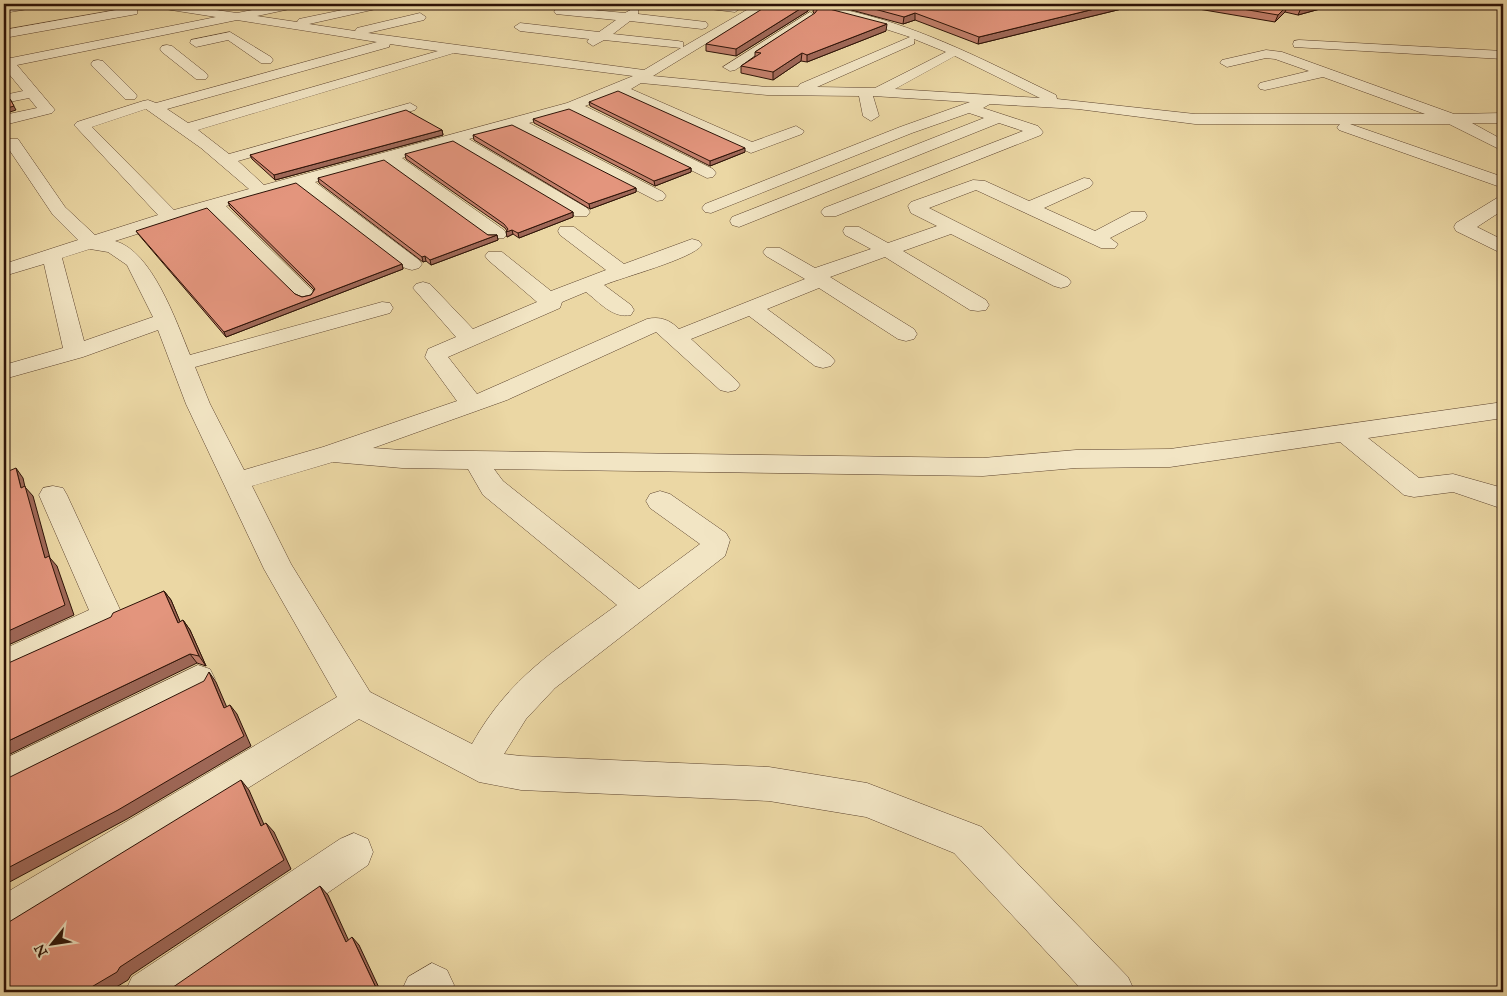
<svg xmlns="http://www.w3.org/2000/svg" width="1507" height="996" viewBox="0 0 1507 996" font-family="'IM FELL Great Primer',serif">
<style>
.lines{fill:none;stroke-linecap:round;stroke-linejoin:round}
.street-casing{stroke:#5c432e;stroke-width:1}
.street{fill:#f2e5c4;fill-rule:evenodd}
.wall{fill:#c3806c;stroke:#2c1206}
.shaded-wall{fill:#9f6858;stroke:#2c1206}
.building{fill:#e3957d;stroke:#2c1206}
</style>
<rect width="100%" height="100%" fill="#ebd7a4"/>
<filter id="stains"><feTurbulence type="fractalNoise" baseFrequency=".004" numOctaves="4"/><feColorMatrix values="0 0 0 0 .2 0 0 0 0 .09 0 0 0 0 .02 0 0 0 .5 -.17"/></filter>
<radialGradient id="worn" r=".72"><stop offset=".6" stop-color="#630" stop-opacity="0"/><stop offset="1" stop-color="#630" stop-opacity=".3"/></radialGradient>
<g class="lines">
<defs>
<g id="street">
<path d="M20 4H46L40 7 4 13V7Z"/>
<path d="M146 4H174L237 13 284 4H306L304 6 257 16 297 22 299 19 371 4H386L385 7 309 24 355 31 357 28 420 13 426 17 424 20 368 33 644 70 681 48 604 40 593 46 587 42 589 39 520 31 514 27 520 23 599 32 616 20 556 14 554 11 560 7 625 13 634 8 638 9V14L706 22 708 25 706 28 702 29 630 21 613 34 678 41 683 42V47L757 4H771L653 76 767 87H798L800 84 910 37 864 22 803 6 801 4C819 3 836 8 854 12 926 29 990 63 1056 95L1057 99 1195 114H1425L1323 77 1265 90 1260 89 1258 86 1260 83 1309 71 1275 59 1266 58 1227 67 1220 63 1222 60 1266 50 1282 52 1454 114 1503 113V123H1472L1503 140V151L1449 124H1350L1503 177V188L1339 130 1337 127 1340 124H1195L1078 109 990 104 983 108 1038 126 1043 132 1041 135 836 216H824L821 212 824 208 1023 131 999 123 739 227 732 225 730 221 732 217 984 118 969 113 912 133 711 213 705 212 702 208 705 204 900 127 970 102 873 96 879 116 871 121 863 116 859 96 767 95 641 83 631 89 752 142 796 126 804 131 802 134 751 153 618 93 585 106 713 169 716 173 713 177 707 178 570 111 529 123 663 192 666 196 663 200 657 201 513 127 469 139 587 208 590 212 587 216H575L454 143 402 158 504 230 507 234 504 238H490L386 162 315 182 419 260 422 264 419 268 412 270 405 268 298 186 226 206 312 290 315 294 312 298 305 300 298 298 210 211 115 241C152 251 176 321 190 355L382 302 390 303 393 308 390 313 195 367 210 404 244 470 323 447 457 401 425 357 428 349 456 337 413 288 416 284 423 282 430 284 473 329 537 302 488 260 485 256 488 252H502L551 291 606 270 560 235 558 231 560 227H574L624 264 692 239 699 241 702 245C692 259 623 277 604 285L631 305 634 310 631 315C613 319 599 302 586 292L562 302 560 308 448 357 477 394 647 319C660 316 670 320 679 329L805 279 766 256 763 252 766 248H780L815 268 871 249 845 235 843 231 845 227H859L888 243 937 226 911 213 908 206 911 202 973 180 985 181 1029 201 1084 178 1090 179 1093 183 1090 187 1044 208 1095 231 1131 212H1145L1147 216 1145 220 1110 238 1118 244 1115 248H1101L976 190 929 208 1068 278 1071 282 1068 286 1061 288 1054 286 951 234 903 251 986 300 989 305 986 310 978 311 970 310 885 257 830 277 914 329 917 334 914 339 906 341 898 339 819 288 767 309 831 356 835 361 831 366 823 368 815 366 749 316 691 339 736 380 740 385 736 390 728 392 720 390 656 332 507 400 373 448 402 450 983 458 1076 450 1170 449 1503 402V418L1368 438 1419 478 1453 474 1503 488V509L1453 492 1414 497 1404 495 1340 442 1170 467 1076 468 983 476 494 469 503 481 639 589 700 544 650 508 646 501 650 494 660 491 670 494 726 533 730 540 725 556 555 688 526 719 504 754 521 756 769 767 867 783 982 827 1128 977 1135 992H1084L954 853 866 817 769 801 521 790 479 782 359 719 18 931 4 937V894L337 697 264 569 186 404 158 330 83 357 4 379V365L63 348 44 264 4 276V264L78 240 53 215 4 142 6 139H18L65 207 95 235 158 215 77 128 74 125 77 122 143 101 148 100 156 103 377 42 237 20 17 65 55 110 52 113 4 125V115L37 108 29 98 4 103V95L23 91 4 68V54L11 58 216 17 152 7ZM914 39 946 52 875 88 817 87 914 44ZM390 44 438 51 188 123 167 109 389 47ZM454 53 633 76 567 103 264 185 238 161 415 110 417 107 410 103 229 154 198 130ZM955 56 1040 98 895 89ZM146 109 201 148 249 189 174 210 92 127ZM90 249 108 252 127 265 153 317 84 341 62 258ZM333 462 402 468 468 469 483 495 617 605C556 650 510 676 472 744L370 692 291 564 252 486Z"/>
<path d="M686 4 739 5 741 8 735 12 692 7Z"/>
<path d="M133 7 137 8V14L4 38V30Z"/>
<path d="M810 12 816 16 814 19 735 70 730 71 723 67Z"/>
<path d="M230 32 271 57 273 60 271 63H261L228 40 196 47 190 43 191 40Z"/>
<path d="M1299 40 1503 51V59L1294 47 1293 44 1294 41Z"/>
<path d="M167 45 172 46 206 73 208 76 206 79H196L162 52 160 49 162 46Z"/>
<path d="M98 60 103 61 135 93 137 96 135 99H125L93 67 91 64 93 61Z"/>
<path d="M1503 197V210L1477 227 1503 240V254L1456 231 1454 227 1456 223 1497 198Z"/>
<path d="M53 486 63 488 67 495 123 616 118 625 4 678V649L89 610 39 495 43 488Z"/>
<path d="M198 665 210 669 215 679 210 689 4 794V759Z"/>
<path d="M354 833 368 839 373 852 368 865 184 992H125L132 977 340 839Z"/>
<path d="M432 963 447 970 454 985 451 992H401L408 977Z"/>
</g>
</defs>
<use href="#street" class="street-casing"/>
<use href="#street" class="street"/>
</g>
<g class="wall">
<path d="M808 4V11L736 56 706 51V44Z"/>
<path d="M844 4H1142L978 44 915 20 903 24 844 8Z"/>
<path d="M1169 4H1338L1298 15 1285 12 1275 22Z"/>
<path d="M814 5 886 31 807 62 801 61 773 80 741 73V66L755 56V52L815 14 813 12Z"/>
<path d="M589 102 745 152 710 166 590 106Z"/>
<path d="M533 119 691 168V172L655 186 534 123Z"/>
<path d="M442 130 443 135 275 180 252 159 250 155Z"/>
<path d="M473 135 636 188V192L590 209 474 140Z"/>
<path d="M405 154 573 212V217L519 238 513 234 507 237V231L505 228 406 159Z"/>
<path d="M318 178 488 235H497L498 240 431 265 426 261 423 262 319 183Z"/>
<path d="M228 202 402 264 403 269 226 337 139 235 136 231 295 294 302 297 311 295 314 290 313 289 230 207Z"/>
<path d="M164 591 171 600 180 622 183 620 190 630 206 666 197 663 111 617Z"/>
</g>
<g class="shaded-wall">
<path d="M808 4V11L736 56V49Z"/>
<path d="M1115 4H1142L978 44 979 37Z"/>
<path d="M1316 4H1338L1298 15 1301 8Z"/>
<path d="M1288 5 1285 12 1275 22 1278 15Z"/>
<path d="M915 13V20L903 24 904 17Z"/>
<path d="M887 24 886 31 807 62V55Z"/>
<path d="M802 53 801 61 773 80V72Z"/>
<path d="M5 88 7 92 4 94V89Z"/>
<path d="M10 99 16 110 4 114V109Z"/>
<path d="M442 130 443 135 275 180 274 175Z"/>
<path d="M745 148V152L710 166V161Z"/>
<path d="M691 168V172L655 186 654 181Z"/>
<path d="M636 188V192L590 209 589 204Z"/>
<path d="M573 212V217L519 238 518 233Z"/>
<path d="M512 230 513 234 507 237 506 232Z"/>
<path d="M497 235 498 240 431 265 430 260Z"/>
<path d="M425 256 426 261 423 262 422 257Z"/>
<path d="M402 264 403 269 226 337 224 332Z"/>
<path d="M16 468 23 478 25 487 33 496 50 558 57 566 74 615 4 647V633L45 558 21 488Z"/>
<path d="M164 591 171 600 185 633 178 623Z"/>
<path d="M183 620 190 630 206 666 199 656Z"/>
<path d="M190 654 197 663 4 757V743Z"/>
<path d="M209 672 216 682 231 717 224 708Z"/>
<path d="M230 705 237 714 251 746 127 819 4 885V870Z"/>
<path d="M241 780 249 790 269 836 261 826Z"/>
<path d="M266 823 274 832 291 869 131 975 128 980 108 992H83L120 967Z"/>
<path d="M320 886 328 895 353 950 346 942Z"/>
<path d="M352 937 359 945 381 992H378Z"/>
</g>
<g class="building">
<path d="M770 4H808L736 49 706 44Z"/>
<path d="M856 4H1115L979 37 915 13 904 17Z"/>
<path d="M1213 4H1316L1301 8 1288 5 1278 15Z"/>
<path d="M814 5 887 24 807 55 802 53 773 72 741 66 761 53 755 52 815 13 818 9Z"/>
<path d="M618 91 745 148 710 161 589 102Z"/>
<path d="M10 99 14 106 4 109V100Z"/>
<path d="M569 109 691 168 654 181 533 119Z"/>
<path d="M406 110 442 130 274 175 250 155Z"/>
<path d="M512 125 636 188 589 204 473 135Z"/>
<path d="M453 141 573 212 518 233 512 230 506 232 508 229 504 224 405 154Z"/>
<path d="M384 160 488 235H497L430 260 425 256 422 257 318 178Z"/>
<path d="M296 183 402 264 224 332 136 231 207 208 295 294 302 297 311 295 315 289 311 284 228 202Z"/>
<path d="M16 468 21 488 25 486 45 558 49 556 65 605 4 633V473Z"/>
<path d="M164 591 178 623 183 620 199 656 190 654 4 743V665L111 617 113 613Z"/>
<path d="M209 672 224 708 230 705 244 736 118 810 4 870V780L204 681Z"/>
<path d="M241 780 261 826 266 823 284 860 120 967 117 972 83 992H4V925Z"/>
<path d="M320 886 346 942 352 937 378 992H166Z"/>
</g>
<rect width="1507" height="996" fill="none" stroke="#ebd7a4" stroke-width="20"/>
<rect x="5" y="5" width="1497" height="986" fill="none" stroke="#2c1206" stroke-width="2.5"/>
<rect x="10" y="10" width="1487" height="976" fill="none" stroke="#2c1206"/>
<g transform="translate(52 944) rotate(240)" stroke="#f2e5c4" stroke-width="4" paint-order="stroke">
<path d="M0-4L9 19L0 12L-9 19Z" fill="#2c1206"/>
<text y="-8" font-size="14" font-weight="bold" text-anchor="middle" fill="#2c1206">N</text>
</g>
<rect width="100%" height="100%" filter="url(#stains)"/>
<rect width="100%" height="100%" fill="url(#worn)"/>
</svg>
